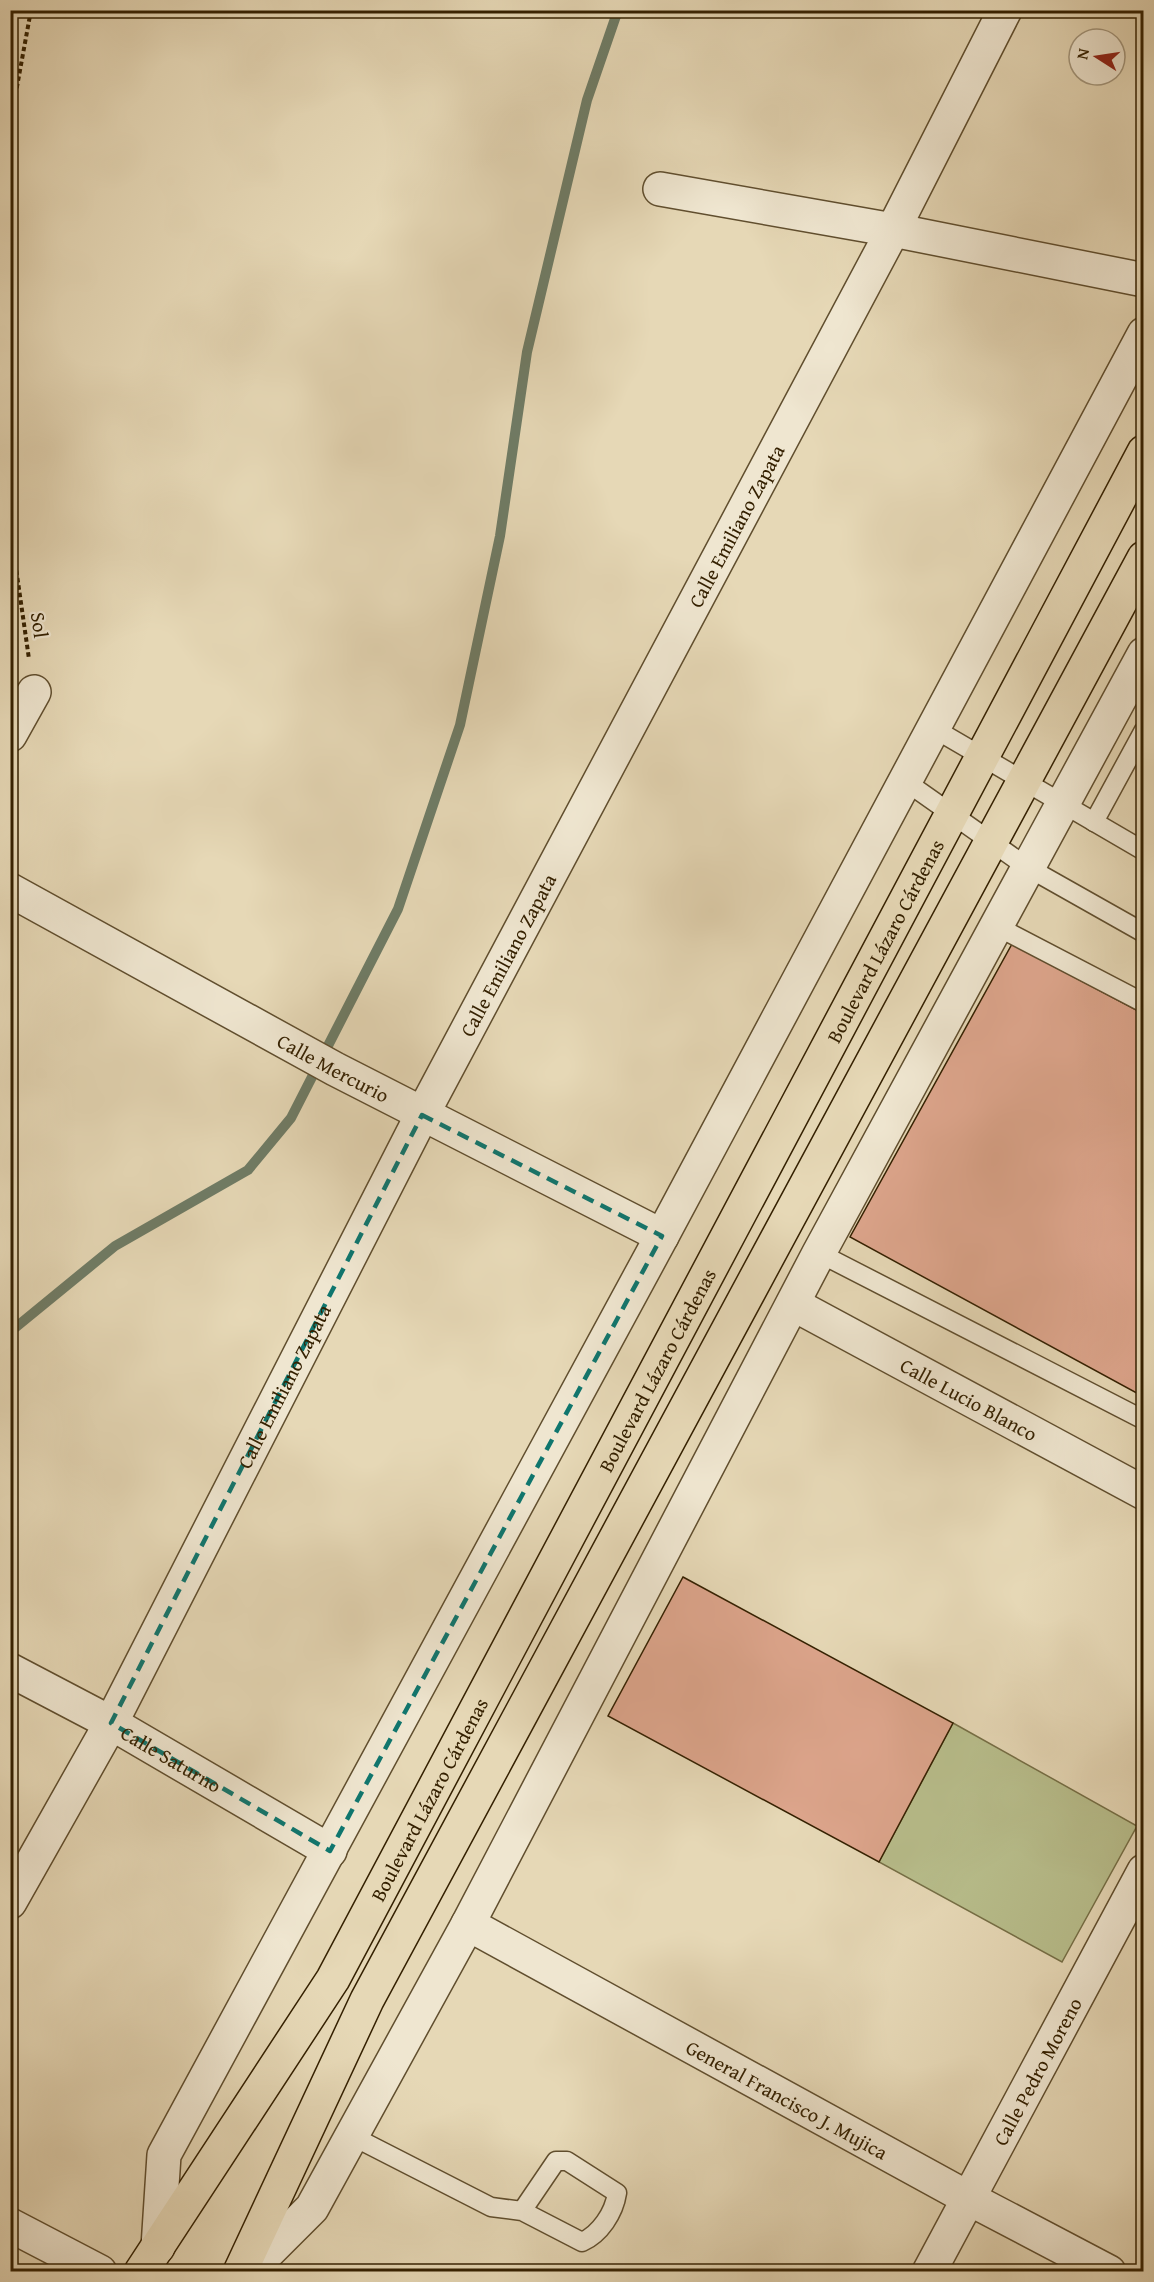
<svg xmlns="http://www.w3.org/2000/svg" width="1154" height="2282" viewBox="0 0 1154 2282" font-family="'Gentium Book Plus',serif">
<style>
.green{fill:#b8be8c;stroke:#766f46;stroke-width:1.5}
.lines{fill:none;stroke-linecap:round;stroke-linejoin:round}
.stream{stroke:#6f7c66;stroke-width:10}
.building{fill:#dda58c;stroke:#342000;stroke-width:1.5}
.service-casing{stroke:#604e2e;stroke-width:21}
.minor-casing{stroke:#604e2e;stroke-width:36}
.tertiary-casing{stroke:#604e2e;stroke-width:36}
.primary-casing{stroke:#342000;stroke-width:36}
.path{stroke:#342000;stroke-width:4;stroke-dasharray:4.5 3;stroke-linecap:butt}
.service{stroke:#efe6d0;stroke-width:18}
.minor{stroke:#efe6d0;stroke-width:33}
.tertiary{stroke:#efe6d0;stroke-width:33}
.primary{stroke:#e6d8b6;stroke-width:33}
.marked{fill:none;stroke:#0f766e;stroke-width:4.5;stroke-dasharray:12 8;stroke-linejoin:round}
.labels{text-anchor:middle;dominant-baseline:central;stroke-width:4.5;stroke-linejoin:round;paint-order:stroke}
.street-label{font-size:20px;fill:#342000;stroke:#efe6d0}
</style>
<rect width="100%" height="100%" fill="#e6d8b6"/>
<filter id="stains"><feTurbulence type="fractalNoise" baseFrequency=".00333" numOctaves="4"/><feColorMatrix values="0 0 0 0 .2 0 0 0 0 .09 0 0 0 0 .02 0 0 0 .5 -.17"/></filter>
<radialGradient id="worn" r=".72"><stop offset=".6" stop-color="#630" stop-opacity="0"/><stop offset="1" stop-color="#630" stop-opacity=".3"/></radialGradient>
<path class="green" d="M953 1723 1137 1826 1062 1962 879 1862Z"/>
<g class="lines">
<path class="stream" d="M10 1332 115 1246 248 1170 291 1118 398 909 460 725 500 536 527 352 587 100 618 10"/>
</g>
<g class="building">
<path d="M1012 944 1144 1014V1397L850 1237Z"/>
<path d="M683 1577 953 1723 879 1862 608 1716Z"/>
</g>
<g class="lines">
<defs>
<g id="service">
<path d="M933 728 1144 851"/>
<path d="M905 781 1027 867 1144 933"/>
<path d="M1094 822 1144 730"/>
<path d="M996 926 1144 1003"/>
<path d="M819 1253 1144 1420"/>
<path d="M352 2136 491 2207 522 2211 582 2242C600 2234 614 2213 617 2193L567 2161H556L522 2211"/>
</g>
<g id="minor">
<path d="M660 189 893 230 1144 280"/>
<path d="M10 735 34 692"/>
<path id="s1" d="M10 890 335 1069 662 1236"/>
<path id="s2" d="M793 1304 1144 1493"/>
<path id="s3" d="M10 1670 111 1723 330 1851"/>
<path id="s4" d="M10 1902 111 1723 422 1115 893 230 1005 10"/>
<path id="s5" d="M468 1924 968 2198 1109 2272"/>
<path d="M10 2225 100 2272"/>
<path id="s6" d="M929 2272 1144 1871"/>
</g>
<g id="tertiary">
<path d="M158 2247 164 2155 662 1236 1144 334"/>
<path d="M248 2272 312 2208 468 1924 819 1253 1144 654"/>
</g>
<g id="primary">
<path id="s7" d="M141 2272 333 1979 1144 452"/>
<path d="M240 2272 367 2000 1144 558"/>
</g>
</defs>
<use href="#service" class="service-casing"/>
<use href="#minor" class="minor-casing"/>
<use href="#tertiary" class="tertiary-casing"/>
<use href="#primary" class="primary-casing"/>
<g class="path">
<path d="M10 125 31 10"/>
<path d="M10 526 29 659"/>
</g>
<use href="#service" class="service"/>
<use href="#minor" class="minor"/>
<use href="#tertiary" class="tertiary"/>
<use href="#primary" class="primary"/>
</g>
<path class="marked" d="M422 1115 662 1236 330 1851 111 1723Z"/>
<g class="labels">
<g class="street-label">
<text stroke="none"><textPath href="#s4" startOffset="1556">Calle Emiliano Zapata</textPath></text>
<text transform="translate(40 625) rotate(82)">Sol</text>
<text stroke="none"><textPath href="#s7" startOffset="1526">Boulevard Lázaro Cárdenas</textPath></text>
<text stroke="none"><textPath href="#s4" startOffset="1070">Calle Emiliano Zapata</textPath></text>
<text stroke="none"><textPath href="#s1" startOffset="369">Calle Mercurio</textPath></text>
<text stroke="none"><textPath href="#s7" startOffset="1040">Boulevard Lázaro Cárdenas</textPath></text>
<text stroke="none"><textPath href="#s4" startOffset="584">Calle Emiliano Zapata</textPath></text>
<text stroke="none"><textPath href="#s2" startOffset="200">Calle Lucio Blanco</textPath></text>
<text stroke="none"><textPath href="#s3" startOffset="184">Calle Saturno</textPath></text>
<text stroke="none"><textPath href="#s7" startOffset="554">Boulevard Lázaro Cárdenas</textPath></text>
<text stroke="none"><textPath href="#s6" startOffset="228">Calle Pedro Moreno</textPath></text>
<text stroke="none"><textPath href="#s5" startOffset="364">General Francisco J. Mujica</textPath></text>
</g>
</g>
<rect width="1154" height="2282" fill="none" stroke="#e6d8b6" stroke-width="36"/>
<rect x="12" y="12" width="1130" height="2258" fill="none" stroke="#342000" stroke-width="3"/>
<rect x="18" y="18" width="1118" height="2246" fill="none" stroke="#342000" stroke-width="1.5"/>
<g transform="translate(1097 57) rotate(282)"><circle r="28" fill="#efe6d0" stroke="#a4977d" stroke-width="1.5"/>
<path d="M0-4.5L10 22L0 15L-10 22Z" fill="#8f2418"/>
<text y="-9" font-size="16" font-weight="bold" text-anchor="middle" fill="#342000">N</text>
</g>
<rect width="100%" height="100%" filter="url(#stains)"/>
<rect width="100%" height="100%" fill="url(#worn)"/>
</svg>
